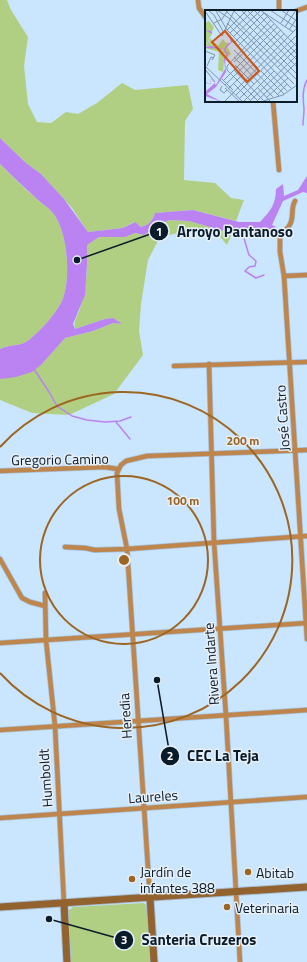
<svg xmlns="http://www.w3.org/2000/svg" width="307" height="962" viewBox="0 0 307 962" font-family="'Titillium Web',sans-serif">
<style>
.green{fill:#b1cf82}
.water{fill:#bb82f1}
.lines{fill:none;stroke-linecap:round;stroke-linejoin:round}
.stream{stroke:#bb82f1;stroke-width:1.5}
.street-casing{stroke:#a7c1d8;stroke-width:6}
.secondary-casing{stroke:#a7c1d8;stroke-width:9}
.street{stroke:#be864c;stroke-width:4.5}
.secondary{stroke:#92632e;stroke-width:7}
.ring{fill:none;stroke:#9d6522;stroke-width:2}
.poi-dot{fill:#9d6522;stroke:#e7f0f8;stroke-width:1.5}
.labels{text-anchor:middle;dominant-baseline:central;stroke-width:3;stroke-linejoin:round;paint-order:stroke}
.street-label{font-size:14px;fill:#0a1b2a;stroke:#e7f0f8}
.poi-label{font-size:14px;fill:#0a1b2a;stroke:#e7f0f8;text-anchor:start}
.inset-road{fill:none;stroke:#7d94a9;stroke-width:1}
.view{fill:#d2530f;fill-opacity:0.15;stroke:#d2530f;stroke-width:2}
.inset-edge{fill:none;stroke:#0a1b2a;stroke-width:2}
.centre{fill:#9d6522;stroke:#e7f0f8;stroke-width:2}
.ring-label{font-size:12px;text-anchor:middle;font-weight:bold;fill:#9d6522;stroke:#e7f0f8;stroke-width:3;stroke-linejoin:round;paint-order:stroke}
.leader{fill:none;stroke:#0a1b2a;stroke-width:1.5}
.callout-dot{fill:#0a1b2a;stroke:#e7f0f8;stroke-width:1.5}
.mark-label{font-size:12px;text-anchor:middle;font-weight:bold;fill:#fff}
.callout-label{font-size:15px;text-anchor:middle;font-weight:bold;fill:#0a1b2a;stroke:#e7f0f8;stroke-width:3;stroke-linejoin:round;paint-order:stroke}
</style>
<rect width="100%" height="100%" fill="#cae5fe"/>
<g class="green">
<path d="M0 0H7L11 10 28 37 24 66 28 104 37 122 51 123 66 112 78 114 97 103 122 83 135 90 188 85 193 109 185 121 184 180 215 183 231 198 244 200 236 221 193 210 155 213C153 220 149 225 141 227L134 222 123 228 88 232 72 208 41 174 26 163 0 138Z"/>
<path d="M0 164C12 176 25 189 38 200 42 204 48 207 52 212 68 229 72 282 61 303 53 317 41 330 29 340 20 347 10 344 0 349Z"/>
<path d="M169 220 189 221 220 230 233 231 227 245 221 238 201 228 160 237 148 260 141 304 139 331 143 355 114 394 69 415 32 413 0 400V379L42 364 65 338 93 331 113 323 121 324 113 318 105 319 75 329C73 321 78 316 80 308 87 288 88 266 86 245L99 237H125L135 233 144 235 154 228Z"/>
<path d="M144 903 148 907 151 962H70L68 911 73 907Z"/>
</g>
<path class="water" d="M0 138 26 163 41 174 64 199 88 232 123 228 135 222 141 227C149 225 153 220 155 213L193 210 239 222H260C270 211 276 205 276 189L283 184 284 196 298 190 307 176V193L303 192 283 201 272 225 276 227C270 232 264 230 257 231 250 231 243 236 235 237L232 231 220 230 189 221 169 220 154 228 144 235 135 233 125 237H99L87 245V265L85 295 73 324 75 329 105 319 113 318 122 324 113 323 93 331 65 338 42 364 32 372 16 377 0 379V349C10 344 20 347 29 340 41 330 53 317 61 303 72 282 68 229 52 212 48 207 42 204 38 200 25 188 12 176 0 164Z"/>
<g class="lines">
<g class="stream">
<path d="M303 125C303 120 304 115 304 109 303 99 302 89 307 80"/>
<path d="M243 235 249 255 256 261 255 266 249 267 245 271 256 278 264 275"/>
<path d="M34 369 49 392 57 406 72 416 87 420 105 422 120 421 131 417"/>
<path d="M116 422 130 439"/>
</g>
<defs>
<g id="street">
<path d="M198 0 199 8 206 18"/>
<path d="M279 0V11"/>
<path d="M296 11 307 7"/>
<path d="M273 101 279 170"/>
<path d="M295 201C290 209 295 218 289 226 287 230 282 232 280 236V252L284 276 307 639"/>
<path d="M284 276 307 275"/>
<path d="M209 364 214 542 226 716 240 962"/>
<path d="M174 366 307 362"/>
<path d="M0 471 104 467 118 469"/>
<path d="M65 547 85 548 95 550 127 549 307 536"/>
<path d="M0 559 22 598 30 602 45 606"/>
<path d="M45 593 46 640 55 726 64 903"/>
<path d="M0 643 307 623"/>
<path d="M0 730 307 710"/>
<path d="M0 818 307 797"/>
<path d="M150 898 127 549 119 509 117 473 121 465 126 461 147 456 307 450"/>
</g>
<g id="secondary">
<path d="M150 898 154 962"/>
<path d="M64 903 67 962"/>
<path d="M0 907 307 887"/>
</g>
</defs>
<use href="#street" class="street-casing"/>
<use href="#secondary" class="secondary-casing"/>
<use href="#street" class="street"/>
<use href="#secondary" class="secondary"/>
</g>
<g class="ring">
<circle cx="124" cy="560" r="84"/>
<path d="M0 447A168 168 0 1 1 0 673"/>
</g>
<g class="poi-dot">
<circle cx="248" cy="872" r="4"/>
<circle cx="132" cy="879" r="4"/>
<circle cx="227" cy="907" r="4"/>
</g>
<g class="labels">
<g class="street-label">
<text transform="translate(282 418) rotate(-94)">José Castro</text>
<text transform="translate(60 459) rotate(-1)">Gregorio Camino</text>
<text transform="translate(211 664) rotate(-94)">Rivera Indarte</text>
<text transform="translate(125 716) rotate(-94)">Heredia</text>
<text transform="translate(45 778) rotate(-94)">Humboldt</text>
<text transform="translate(153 796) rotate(-4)">Laureles</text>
</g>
<g class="poi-label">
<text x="140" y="871">Jardín de<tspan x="140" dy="16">infantes 388</tspan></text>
<text x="256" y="872">Abitab</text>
<text x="235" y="907">Veterinaria</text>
</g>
</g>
<g transform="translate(205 10)">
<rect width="92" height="92" fill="#cae5fe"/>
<path d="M4 11 9 17 1 37 17 39 20 42 18 62 13 60 14 42 0 38V13ZM5 28 13 36 18 29 21 33 24 32 22 36 26 44 21 49V53L20 50 22 43 19 39 2 37Z" fill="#b1cf82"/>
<path d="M0 20 6 21 7 23 2 37 6 36 19 39 23 34 26 32 24 26 27 28V32L20 39 22 43 24 41 20 50 21 62 11 77 2 84 17 92 0 86V82L10 73 6 69H5L6 72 5 74 1 73 0 72 6 74 5 69H7L11 75 20 59 19 49 21 44 18 39 1 38 7 24Z" fill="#bb82f1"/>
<path class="inset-road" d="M3 0 9 5 19 23M12 0 25 9 89 74M20 0 92 70M28 0 92 64M36 0 92 57M42 0 92 50M49 0 92 44M55 0 88 22M65 0 92 18M76 0 92 11M0 1 17 26 29 1M11 1 22 20 82 81M9 13 17 9 23 0M22 13 86 78M76 13 84 0M80 17 91 0M22 20 42 0M84 20 92 8M25 23 49 0M29 26 55 1M26 30 53 58M29 33 59 3 92 37M32 37 62 7M29 40 74 86M0 41 10 45 7 50M29 47 68 87M29 52 69 14M30 55 49 74M0 56 38 92M2 56 6 47 9 48M72 58 92 38M0 59 10 72M29 60 58 90M56 61 79 84M17 69 28 80M19 70 72 17M29 74 46 91M20 75 76 20M17 76 15 80 19 83 22 80M52 77 65 91M20 78 35 92M23 79 79 24M31 85 92 25M72 85 82 74M61 88 83 68M34 89 92 32M39 91 69 61M52 91 92 52M53 91 22 60V56L66 10M19 92 92 18M44 92 92 45M55 92 78 85 92 75"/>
<path class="view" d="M20 21 54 61 42 72 7 32Z"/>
<rect width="92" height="92" class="inset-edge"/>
</g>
<circle cx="124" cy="560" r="6" class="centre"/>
<g class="ring-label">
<text x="243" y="445">200 m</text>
<text x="183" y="505">100 m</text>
</g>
<path class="leader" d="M77 260L159 231M157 680L170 756M49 919L124 940"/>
<g class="callout-dot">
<circle cx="77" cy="260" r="4"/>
<circle cx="157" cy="680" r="4"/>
<circle cx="49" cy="919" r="4"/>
<circle cx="159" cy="231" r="10"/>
<circle cx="170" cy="756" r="10"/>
<circle cx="124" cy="940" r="10"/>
</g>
<g class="mark-label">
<text x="159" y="236">1</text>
<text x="170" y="760">2</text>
<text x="124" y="944">3</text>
</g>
<g class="callout-label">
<text x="235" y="237">Arroyo Pantanoso</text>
<text x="223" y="761">CEC La Teja</text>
<text x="199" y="945">Santeria Cruzeros</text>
</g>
</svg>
